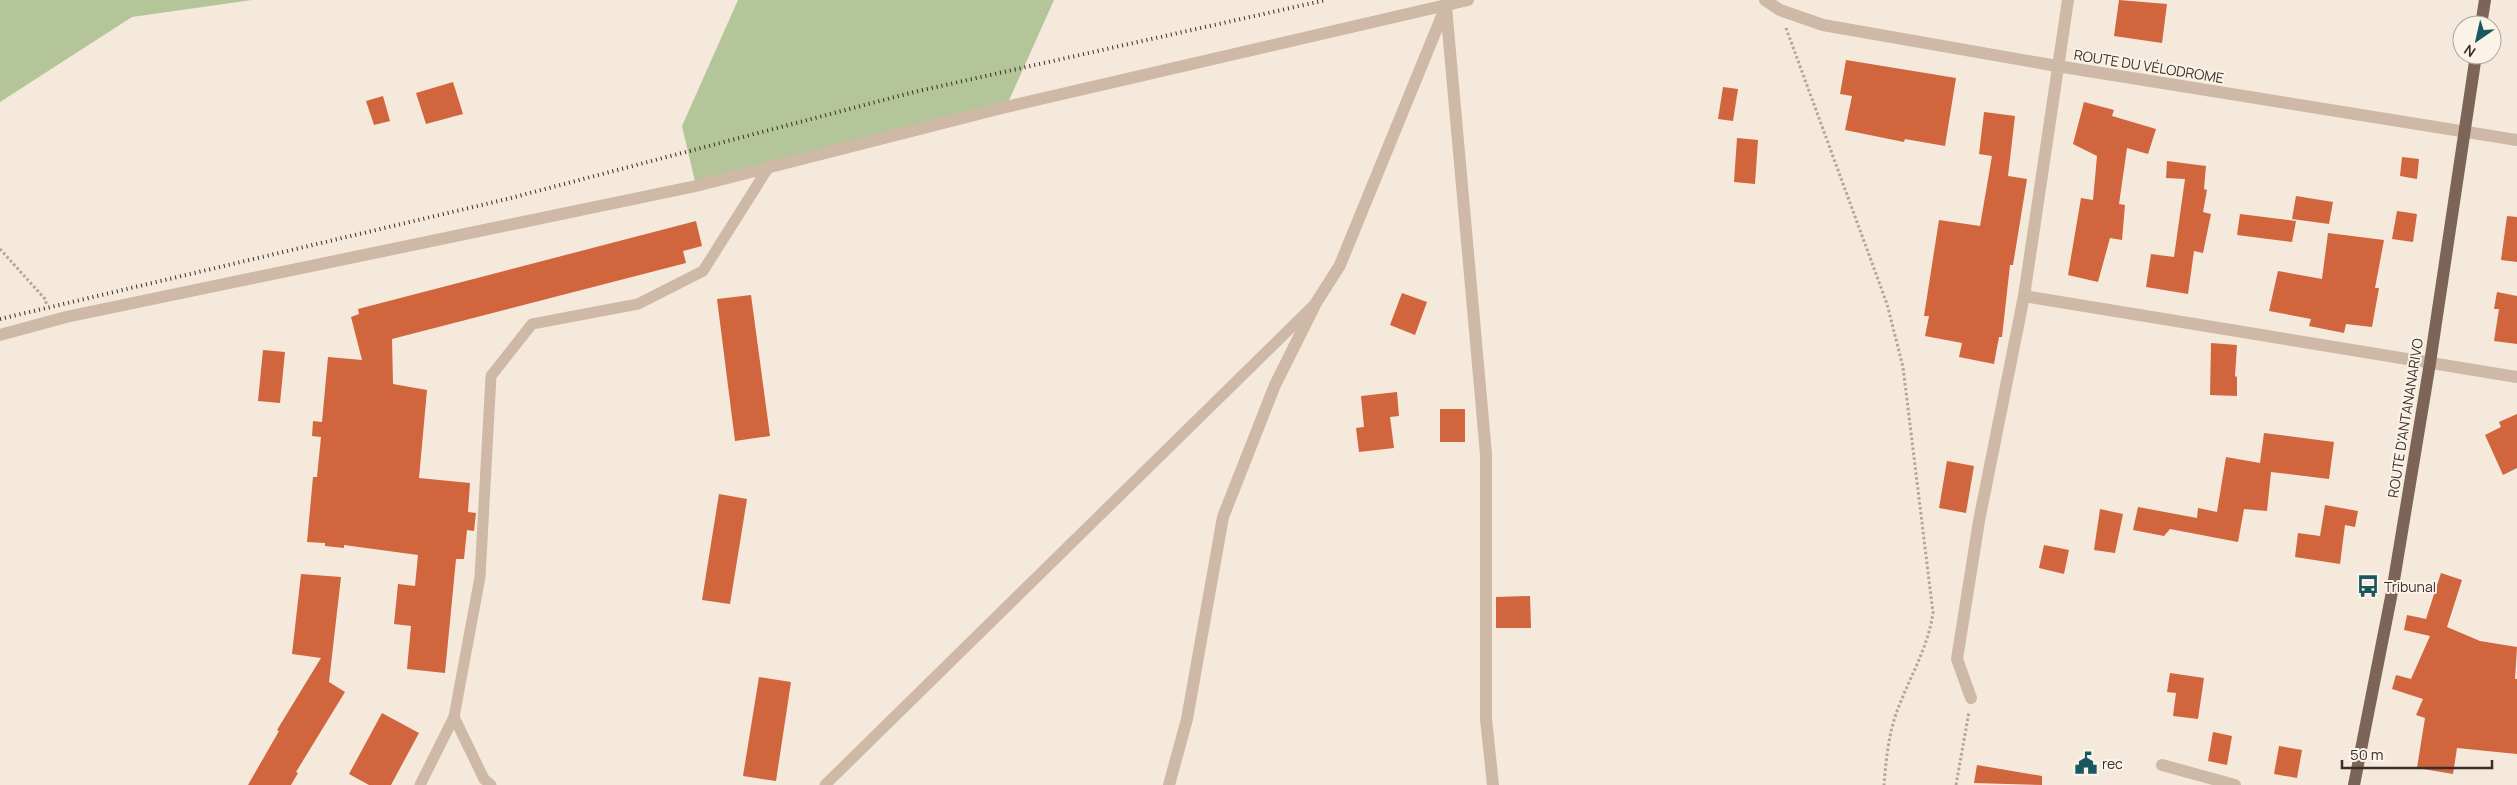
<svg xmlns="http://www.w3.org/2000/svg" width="2517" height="785" viewBox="0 0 2517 785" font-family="Manrope,sans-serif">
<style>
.green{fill:#b5c59a}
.building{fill:#d1653d}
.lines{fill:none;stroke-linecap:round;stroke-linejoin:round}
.path{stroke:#baa390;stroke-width:3;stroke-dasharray:2.5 2.5;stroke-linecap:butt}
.lane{stroke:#ceb9a6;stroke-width:11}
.street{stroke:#ceb9a6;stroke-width:12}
.primary{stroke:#7c6557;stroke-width:12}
.rail{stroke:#392e28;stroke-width:4;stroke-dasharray:1 4;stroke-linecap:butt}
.labels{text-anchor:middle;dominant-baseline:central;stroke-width:4;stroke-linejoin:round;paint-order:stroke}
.street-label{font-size:14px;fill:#392e28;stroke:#fbf3e8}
.poi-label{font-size:14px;fill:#392e28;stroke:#fbf3e8;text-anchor:start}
</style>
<rect width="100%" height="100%" fill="#f4e9db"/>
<g class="green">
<path d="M0 0H252L132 17 0 102Z"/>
<path d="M738 0H1054L1006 107 696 186 682 126Z"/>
</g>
<g class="building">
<path d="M2119 0 2167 4 2162 43 2114 36Z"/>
<path d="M1846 60 1956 78 1945 146 1905 139 1904 142 1845 130 1852 96 1840 94Z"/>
<path d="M453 82 463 114 426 124 416 93Z"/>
<path d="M1723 87 1738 89 1733 121 1718 119Z"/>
<path d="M383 96 390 121 374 125 366 101Z"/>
<path d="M2084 102 2114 110 2112 116 2156 129 2148 154 2127 148 2119 204 2125 205 2122 240 2110 238 2098 282 2068 275 2081 198 2093 200 2097 156 2073 144Z"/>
<path d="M1984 112 2015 116 2008 176 2027 179 2013 265H2010L2002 337H1999L1994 364 1959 357 1962 343 1925 336 1929 316H1924L1939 220 1980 226 1992 156 1979 154Z"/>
<path d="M1737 138 1758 140 1755 184 1734 182Z"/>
<path d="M2402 157 2419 159 2417 179 2400 176Z"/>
<path d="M2167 161 2206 166 2204 189 2207 190 2203 212 2211 214 2203 253 2194 251 2188 294 2146 287 2151 254 2174 257 2185 179 2166 178Z"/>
<path d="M2296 196 2333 202 2329 224 2292 219Z"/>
<path d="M2397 211 2417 214 2413 242 2392 239Z"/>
<path d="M2240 214 2296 221 2292 242 2237 235Z"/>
<path d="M2507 216 2517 217V262L2501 260Z"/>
<path d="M696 221 702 246 683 251 686 263 392 339 393 384 427 390 419 478 470 483 468 512 476 513 474 531 467 530 464 559H456L445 673 407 669 411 626 394 624 398 584 415 586 418 555 344 545V548L325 546V543L307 542 313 477H317L321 437 312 436 313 421 322 422 328 357 362 360 351 317 359 314 358 309Z"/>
<path d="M2328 233 2384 240 2375 288H2379L2372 327 2346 324 2344 333 2309 326 2311 319 2269 311 2278 271 2322 279Z"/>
<path d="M2497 292 2517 296V344L2494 341 2499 309H2494Z"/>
<path d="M1402 293 1427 302 1415 335 1390 325Z"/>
<path d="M751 295 770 436 735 441 717 299Z"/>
<path d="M2211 343 2237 345 2235 376 2237 377V396L2210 395Z"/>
<path d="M263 350 285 352 280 403 258 401Z"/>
<path d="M1397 392 1399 416 1390 417 1394 448 1359 452 1356 428 1364 427 1361 396Z"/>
<rect x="1440" y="409" width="25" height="33"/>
<path d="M2517 414V468L2503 475 2485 435 2501 427 2499 422Z"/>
<path d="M2264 433 2334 442 2329 479 2271 472 2267 511 2244 509 2238 542 2170 529 2164 536 2133 530 2138 507 2197 518 2198 508 2217 512 2226 457 2260 463Z"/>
<path d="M1947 461 1974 466 1966 513 1939 508Z"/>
<path d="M719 494 747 499 730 604 702 600Z"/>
<path d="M2325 505 2358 511 2355 527 2345 525 2340 564 2295 557 2298 533 2320 536Z"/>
<path d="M2100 509 2123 514 2115 553 2094 550Z"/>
<path d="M2044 545 2069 550 2064 574 2039 568Z"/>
<path d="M2441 573 2462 580 2447 627 2480 641 2517 647 2515 679H2517V754L2457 748 2453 774 2417 768 2425 718 2416 715 2423 699 2392 689 2396 675 2411 679 2430 636 2404 630 2407 615 2426 619Z"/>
<path d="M301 574 341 577 329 682 345 692 296 772 298 773 291 785H248L279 731 277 730 321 658 292 654Z"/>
<path d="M1530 596 1531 628H1496V597Z"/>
<path d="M2170 673 2204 678 2198 719 2173 716 2176 693 2167 692Z"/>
<path d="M759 677 791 682 776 781 743 776Z"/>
<path d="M382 713 419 733 391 785H369L349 774Z"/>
<path d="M2213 732 2232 736 2227 765 2208 761Z"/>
<path d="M2279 746 2302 750 2297 778 2274 774Z"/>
<path d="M1977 765 2042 776V785L1974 783Z"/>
</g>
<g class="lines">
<g class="path">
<path d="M1786 28 1887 304 1903 367 1933 613C1928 647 1911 675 1899 706 1889 730 1886 759 1884 785"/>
<path d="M0 249 46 300V306"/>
<path d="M1956 785 1969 712"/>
</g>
<g class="lane">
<path d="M454 717 484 779 491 785"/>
<path d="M420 785 454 717 480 577 491 376 532 324 638 304 703 271 768 168"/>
<path d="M825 785 1313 306"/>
</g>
<g class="street">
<path d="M1765 0 1780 10 1823 25 2057 66 2517 140"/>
<path d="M1446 7 1486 454V719L1493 785"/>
<path d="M2024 296 2517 377"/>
<path d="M0 335 66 317 696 186 1006 107 1468 0"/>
<path d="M1971 698 1957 659 1979 521 2024 296 2068 0"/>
<path d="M2162 765 2235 785"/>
<path d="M1169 785 1187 719 1223 517 1275 385 1316 303 1340 265 1446 6"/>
</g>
<g class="primary">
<path d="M2481 25 2485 0"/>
<path d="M2354 785 2392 592 2430 363 2476 55"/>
</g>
<path class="rail" d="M0 319 507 199 914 92 1326 0"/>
</g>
<defs>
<symbol id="bus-bare" viewBox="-9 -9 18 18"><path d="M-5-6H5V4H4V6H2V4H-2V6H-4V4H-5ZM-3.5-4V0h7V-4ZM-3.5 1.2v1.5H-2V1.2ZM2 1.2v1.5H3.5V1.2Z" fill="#19585f" stroke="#fbf3e8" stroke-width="2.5" paint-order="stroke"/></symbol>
<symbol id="civic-bare" viewBox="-9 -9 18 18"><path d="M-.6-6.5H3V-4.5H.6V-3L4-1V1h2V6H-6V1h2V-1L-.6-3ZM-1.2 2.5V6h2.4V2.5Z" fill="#19585f" stroke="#fbf3e8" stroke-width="2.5" paint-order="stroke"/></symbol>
</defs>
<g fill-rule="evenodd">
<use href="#bus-bare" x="2352" y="570" width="32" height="32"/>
<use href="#civic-bare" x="2070" y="747" width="32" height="32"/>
</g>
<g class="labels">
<g class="street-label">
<text transform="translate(2149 66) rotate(9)">ROUTE DU VÉLODROME</text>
<text transform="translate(2405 418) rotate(-81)">ROUTE D'ANTANANARIVO</text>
</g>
<g class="poi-label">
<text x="2384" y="586">Tribunal</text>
<text x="2102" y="763">rec</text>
</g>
</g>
<g transform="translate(2477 40) rotate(214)"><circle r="24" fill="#fbf3e8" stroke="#ada49b"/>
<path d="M0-4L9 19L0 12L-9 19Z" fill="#19585f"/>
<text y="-8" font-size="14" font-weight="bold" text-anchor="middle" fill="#392e28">N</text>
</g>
<path d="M2342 760v8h150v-8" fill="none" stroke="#392e28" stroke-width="2.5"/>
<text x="2350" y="760" font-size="15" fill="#392e28" stroke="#fbf3e8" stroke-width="4" paint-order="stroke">50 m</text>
</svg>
